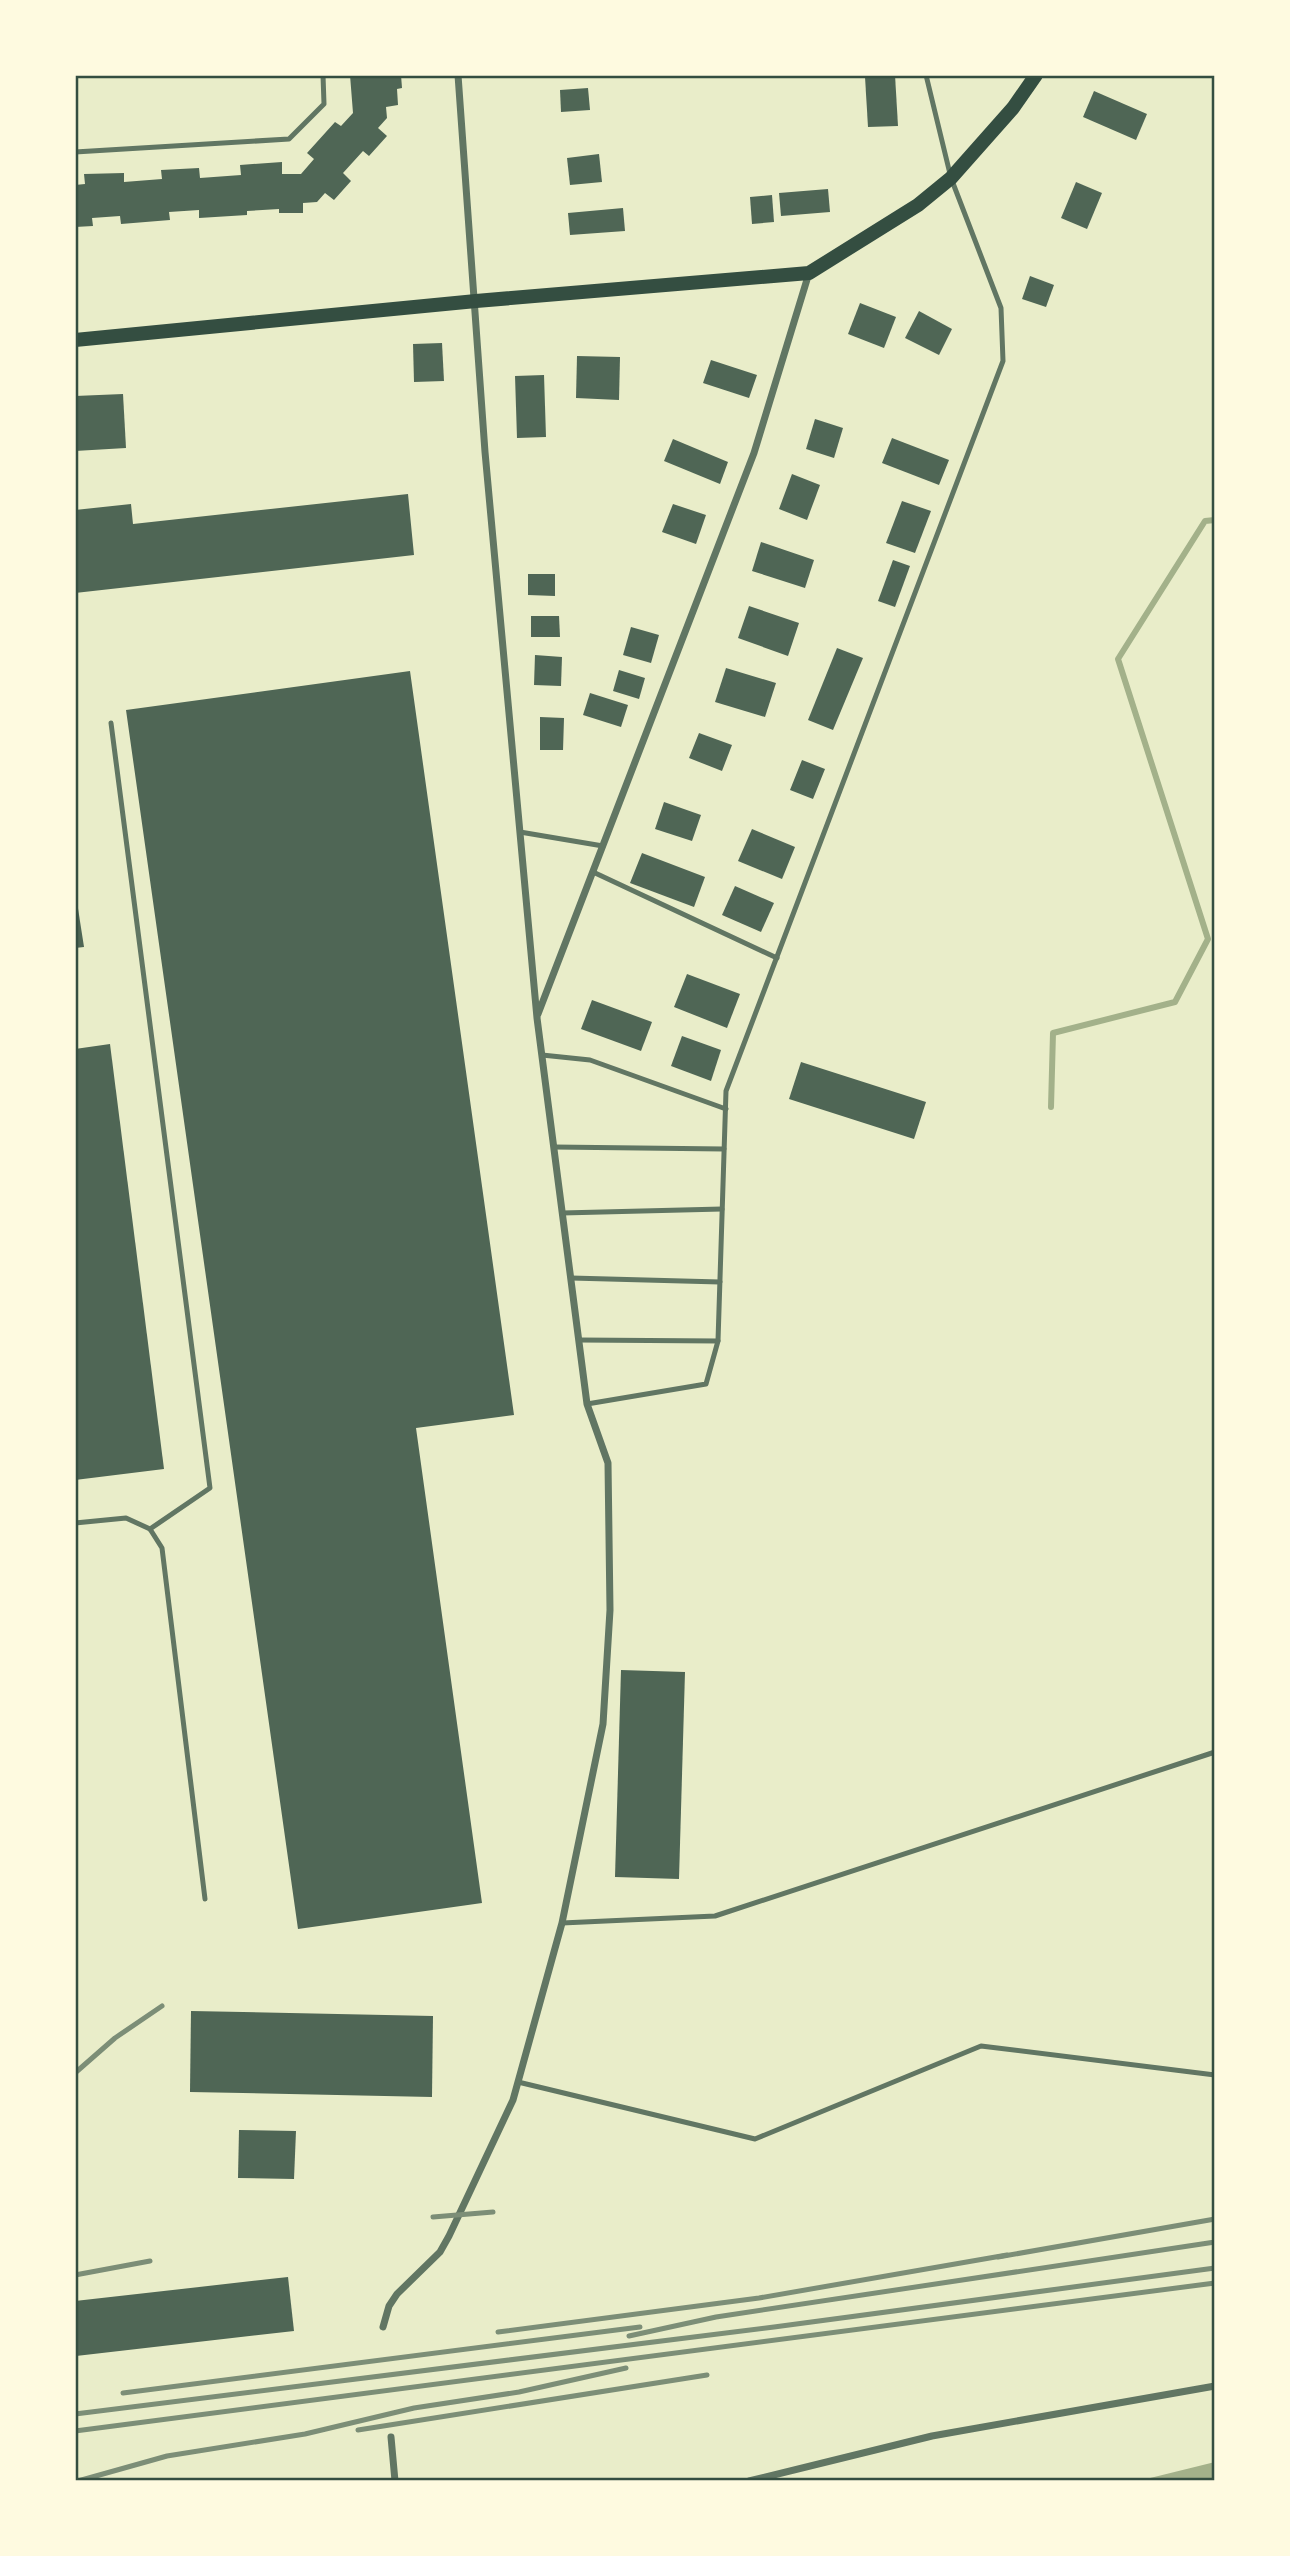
<svg xmlns="http://www.w3.org/2000/svg" width="1290" height="2556" viewBox="0 0 1290 2556" font-family="Inter,sans-serif">
<style>
.water{fill:#a3b18a}
.lines{fill:none;stroke-linecap:round;stroke-linejoin:round}
.stream{stroke:#a3b18a;stroke-width:6}
.building{fill:#4f6655}
.service{stroke:#617663;stroke-width:5}
.minor{stroke:#617663;stroke-width:7}
.secondary{stroke:#344e41;stroke-width:14}
.rail{stroke:#7c8e77;stroke-width:5}
.neatline{fill:none;stroke:#344e41;stroke-width:2.5}
</style>
<rect width="100%" height="100%" fill="#e9edc9"/>
<path class="water" d="M1215 2462V2481H1138Z"/>
<g class="lines">
<path class="stream" d="M1051 1107 1053 1033 1175 1002 1208 939 1118 659 1205 521 1215 520"/>
</g>
<g class="building">
<path d="M350 75H401L402 88 397 89 398 105 386 107 387 118 378 128 387 136 369 156 363 151 343 173 351 181 334 200 325 193 317 202 303 203V213H279V209L247 211V215L199 218V210L169 212 170 220 121 224 120 216 92 218 93 226 75 227V185L85 184 84 174 124 173V182L162 179 161 170 199 168 200 178 241 175 240 165 282 162V174H301L314 159 307 153 335 122 341 126 353 113Z"/>
<path d="M895 75 898 126 868 127 865 77Z"/>
<path d="M588 88 590 110 561 112 560 90Z"/>
<path d="M1094 91 1147 114 1136 140 1083 117Z"/>
<path d="M599 154 602 182 570 185 567 158Z"/>
<path d="M1076 182 1102 193 1087 229 1061 218Z"/>
<path d="M828 189 830 212 781 216 779 193Z"/>
<path d="M772 195 774 222 752 224 750 197Z"/>
<path d="M623 208 625 231 570 235 568 213Z"/>
<path d="M1030 276 1054 285 1046 307 1022 299Z"/>
<path d="M860 303 896 317 884 348 848 334Z"/>
<path d="M919 311 952 329 939 355 905 338Z"/>
<path d="M442 343 444 381 414 382 413 344Z"/>
<path d="M577 356 620 357 619 400 576 398Z"/>
<path d="M711 360 757 375 749 398 703 383Z"/>
<path d="M544 375 546 437 517 438 515 376Z"/>
<path d="M123 394 126 448 75 451V396Z"/>
<path d="M815 419 843 428 834 458 806 449Z"/>
<path d="M892 438 949 460 939 485 882 463Z"/>
<path d="M673 439 728 462 720 484 664 461Z"/>
<path d="M792 474 820 485 807 520 779 509Z"/>
<path d="M408 494 414 555 75 593V510L131 504 133 524Z"/>
<path d="M902 501 931 511 915 553 886 543Z"/>
<path d="M673 504 706 515 696 544 662 532Z"/>
<path d="M761 542 814 560 805 588 752 571Z"/>
<path d="M893 560 910 566 895 607 878 601Z"/>
<path d="M528 574H555V596L528 595Z"/>
<path d="M749 606 799 623 788 656 738 638Z"/>
<path d="M531 616H559L560 637H531Z"/>
<path d="M631 627 659 635 651 663 623 655Z"/>
<path d="M837 648 863 658 833 730 808 720Z"/>
<path d="M535 655 562 657 561 686 534 685Z"/>
<path d="M726 668 776 683 765 717 715 702Z"/>
<path d="M619 670 645 678 639 699 613 691Z"/>
<path d="M410 671 514 1415 416 1428 482 1903 298 1929 126 710Z"/>
<path d="M590 693 628 705 621 727 583 715Z"/>
<path d="M540 717 564 718 563 750H540Z"/>
<path d="M699 733 732 745 722 771 689 758Z"/>
<path d="M802 760 825 769 813 799 790 790Z"/>
<path d="M664 802 701 815 692 841 655 829Z"/>
<path d="M752 829 795 847 782 879 738 861Z"/>
<path d="M642 853 705 877 694 907 630 883Z"/>
<path d="M735 886 774 903 761 932 722 915Z"/>
<path d="M75 889 84 947 75 948Z"/>
<path d="M687 974 740 994 727 1028 674 1007Z"/>
<path d="M592 1000 652 1022 641 1051 581 1029Z"/>
<path d="M682 1036 721 1050 711 1081 671 1066Z"/>
<path d="M110 1044 164 1469 75 1480V1049Z"/>
<path d="M801 1062 926 1102 914 1139 789 1099Z"/>
<path d="M621 1670 685 1672 679 1879 615 1877Z"/>
<path d="M191 2011 433 2016 432 2097 190 2092Z"/>
<path d="M239 2130 296 2131 294 2179 238 2178Z"/>
<path d="M288 2277 294 2331 76 2356 75 2301Z"/>
</g>
<g class="lines">
<g class="service">
<path d="M75 152 289 139 324 104 323 75"/>
<path d="M111 723 210 1488 150 1529"/>
<path d="M520 832 603 846"/>
<path d="M593 872 777 958"/>
<path d="M542 1055 590 1060 726 1109"/>
<path d="M554 1147 724 1149"/>
<path d="M562 1213 722 1209"/>
<path d="M571 1278 720 1282"/>
<path d="M579 1340 718 1341"/>
<path d="M587 1404 706 1384 718 1341 726 1091 1003 361 1001 308 951 178 926 75"/>
<path d="M75 1523 126 1518 150 1529 162 1548 205 1899"/>
<path d="M562 1923 715 1916 1215 1752"/>
<path d="M518 2082 755 2139 981 2046 1215 2075"/>
</g>
<g class="minor">
<path d="M538 1014 754 453 809 273"/>
<path d="M383 2327 389 2306 397 2294 440 2252 449 2236 513 2100 562 1923 603 1724 610 1610 608 1463 587 1404 537 1018 485 452 458 75"/>
<path d="M391 2437 395 2481"/>
<path d="M749 2481 932 2436 1215 2386"/>
</g>
<path class="secondary" d="M75 340 476 301 809 273 918 205 951 178 1013 108 1036 75"/>
<g class="rail">
<path d="M75 2073 115 2038 162 2006"/>
<path d="M433 2217 493 2212"/>
<path d="M998 2257 1215 2219"/>
<path d="M75 2275 150 2261"/>
<path d="M498 2332 759 2298 1007 2255"/>
<path d="M629 2336 716 2317 1215 2242"/>
<path d="M123 2393 640 2327"/>
<path d="M75 2414 774 2327 1215 2268"/>
<path d="M358 2430 707 2375"/>
<path d="M75 2431 1215 2283"/>
<path d="M78 2481 167 2456 305 2434 414 2408 519 2392 626 2368"/>
</g>
</g>
<rect width="1290" height="2556" fill="none" stroke="#fefae0" stroke-width="154"/>
<rect x="77" y="77" width="1136" height="2402" class="neatline"/>
</svg>
